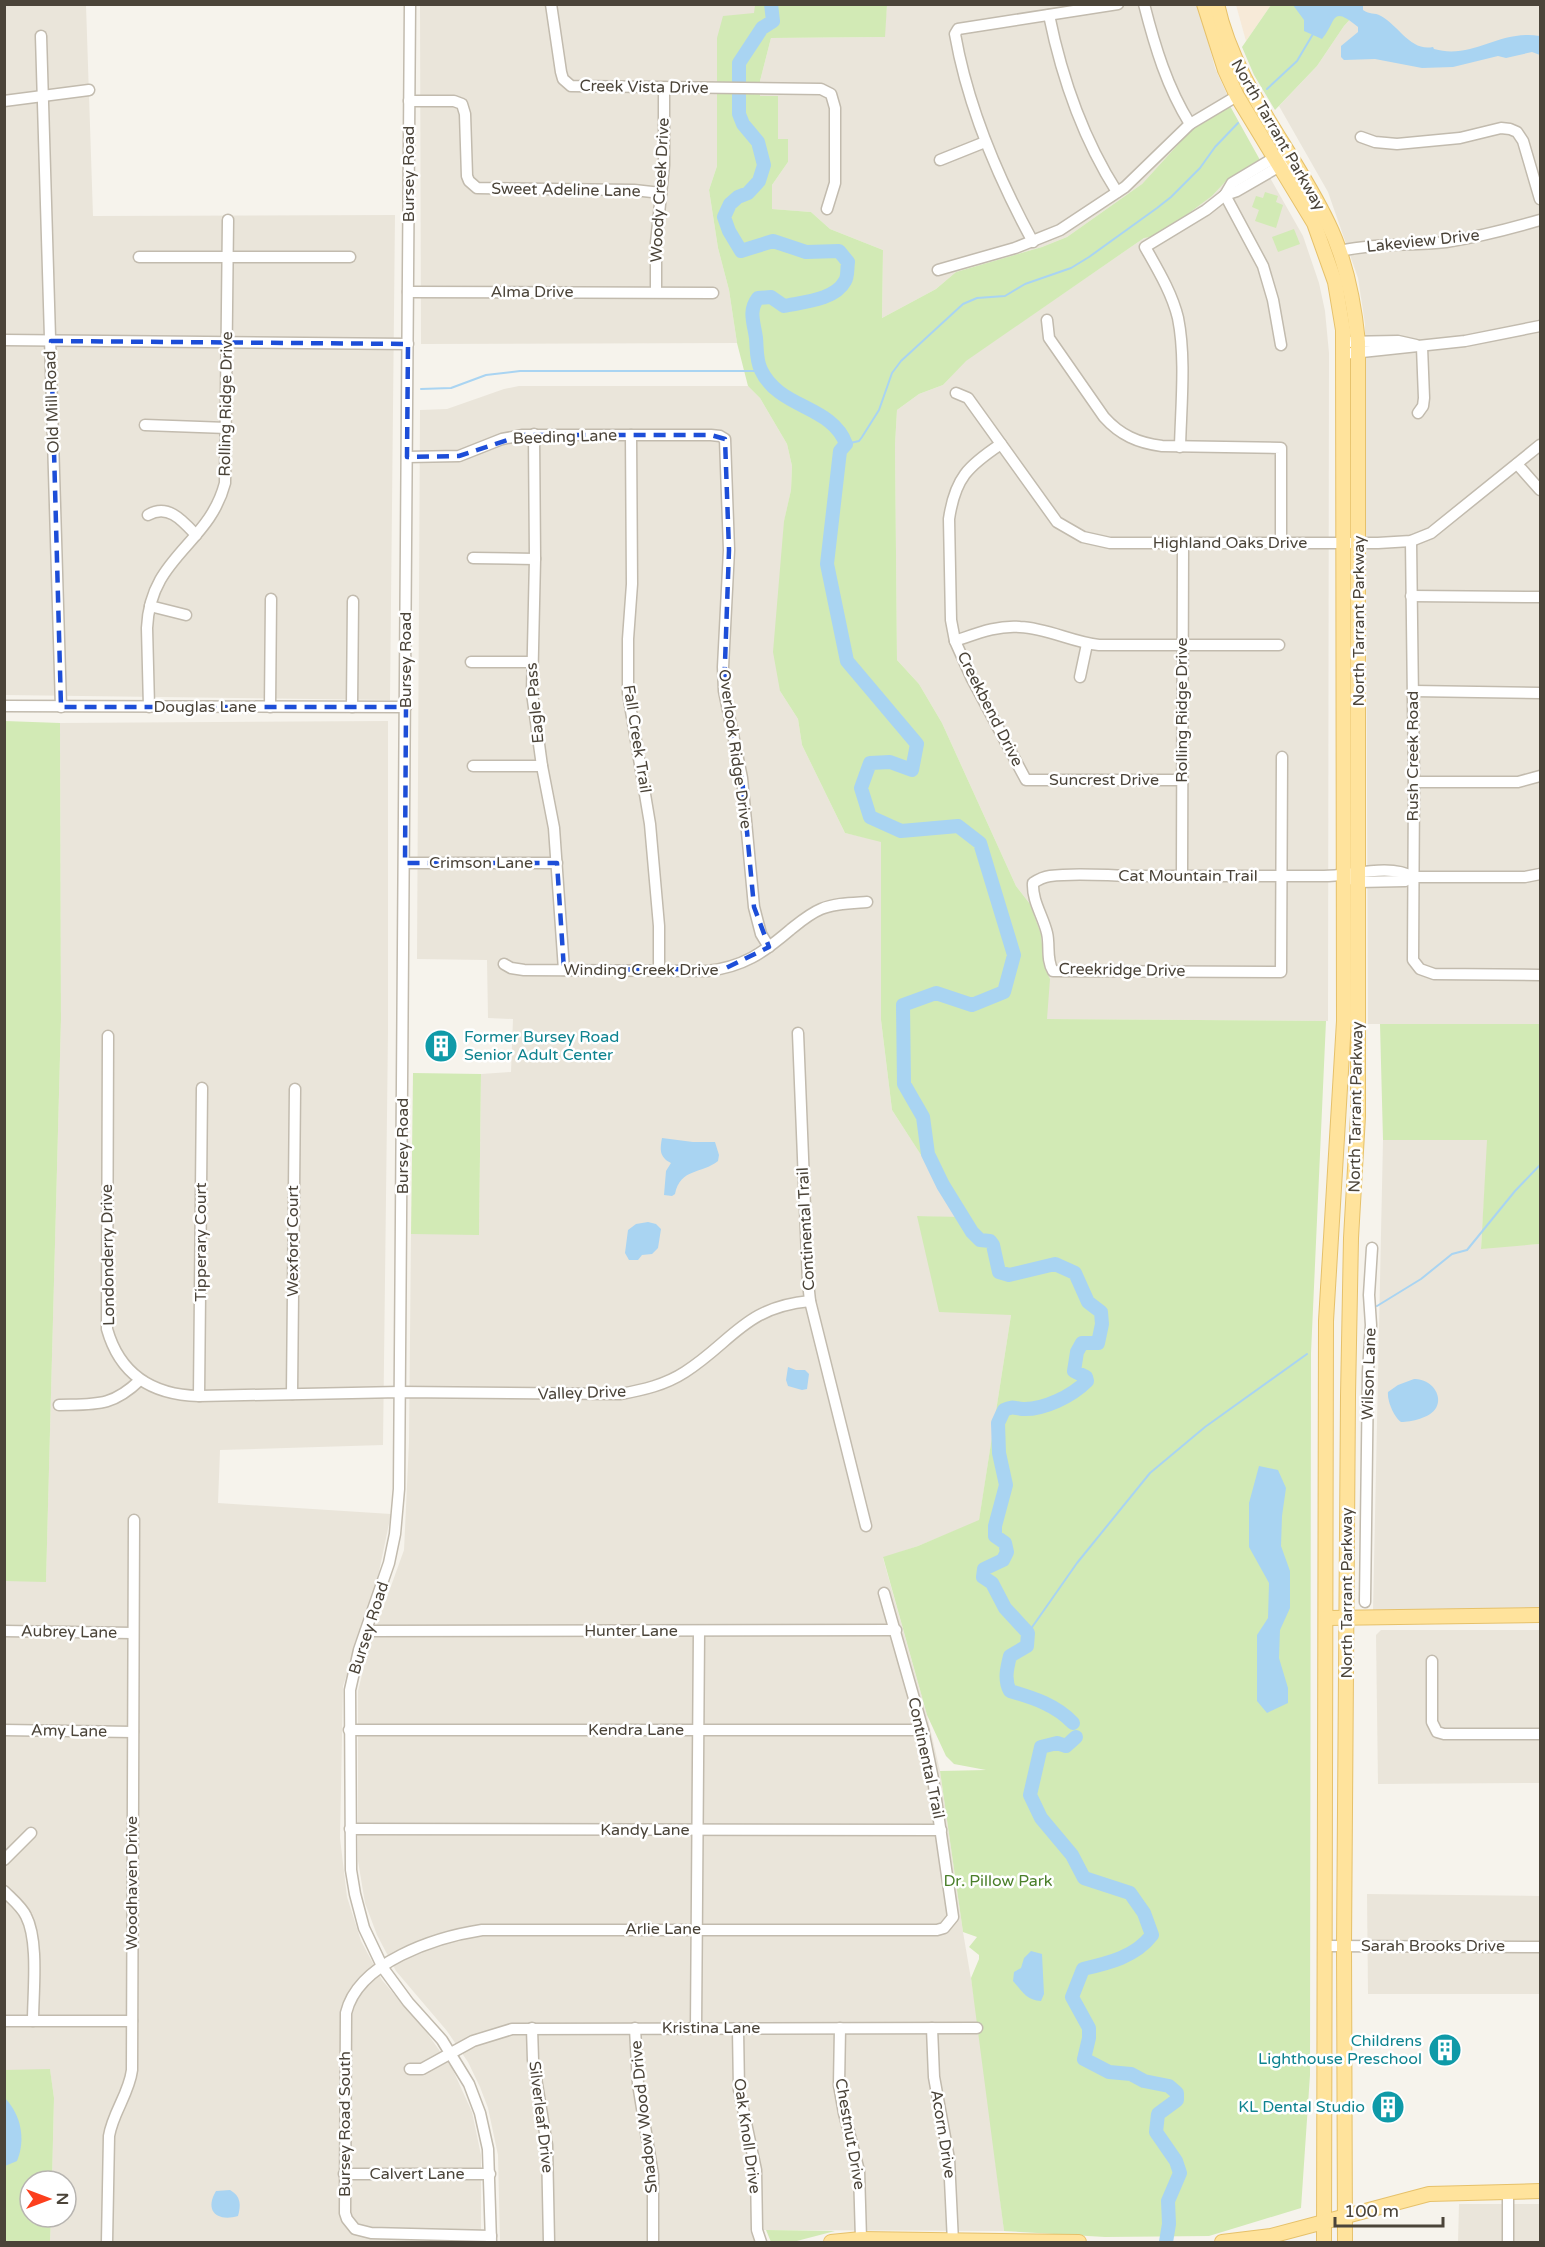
<svg xmlns="http://www.w3.org/2000/svg" width="1545" height="2247" viewBox="0 0 1545 2247" font-family="'Varela Round',sans-serif">
<style>
.residential{fill:#eae5da}
.commercial{fill:#f7ead8}
.green{fill:#d2eab5}
.water{fill:#a9d4f2}
.lines{fill:none;stroke-linecap:round;stroke-linejoin:round}
.stream{stroke:#a9d4f2;stroke-width:2}
.river{stroke:#a9d4f2;stroke-width:14}
.minor-casing{stroke:#c2bbae;stroke-width:13}
.major-casing{stroke:#e6c16a;stroke-width:16}
.minor{stroke:#fff;stroke-width:10}
.major{stroke:#ffe39c;stroke-width:14}
.marked{fill:none;stroke:#1d4ed8;stroke-width:4.5;stroke-dasharray:12 8;stroke-linejoin:round}
.labels{text-anchor:middle;dominant-baseline:central;stroke-width:5;stroke-linejoin:round;paint-order:stroke}
.street-label{font-size:16px;fill:#4b4439;stroke:#fff}
.culture-label{font-size:16px;fill:#0d838f;stroke:#fff;text-anchor:end}
.park-label{font-size:16px;fill:#4a7f2a;stroke:#fff}
</style>
<rect width="100%" height="100%" fill="#f6f3ec"/>
<g class="residential">
<path d="M1198 4 1215 68 1232 105 1195 126 1142 184 1067 237 1042 247 956 272 936 289 882 318 883 250 830 229 811 212 771 209 772 185 788 162V140L778 139 760 96V81L771 38 884 37 887 5Z"/>
<path d="M5 5H86L93 216 395 215 390 700 5 695Z"/>
<path d="M420 5H755V13L717 38V166L709 190 718 248 729 290 737 343 421 344Z"/>
<path d="M1363 5H1540V1024H1368L1365 324 1358 278 1328 192 1279 106 1317 66 1344 26Z"/>
<path d="M1260 160 1303 236 1319 283 1325 311 1329 353 1328 1021 1047 1019 1044 951 1041 934 1030 904 1016 886 942 723 919 684 897 660 895 445 897 410 919 394 943 385 965 361 1144 238 1152 237 1181 219 1212 196 1227 180Z"/>
<path d="M519 386H748L760 398 787 444 792 466 791 490 784 522 780 691 798 719 802 745 845 833 881 841V1020L892 1110 962 1218 918 1216 1011 1315 979 1521 918 1546 883 1558 927 1715 940 1771 963 1932 979 2026 1004 2231 750 2230 755 2242H500L498 2155 488 2108 480 2087 468 2062 447 2031 396 1971 377 1935 365 1903 358 1861V1691L368 1650 404 1550 409 1442 411 1234H479L481 1074 511 1072 513 1019 488 1018 487 960 417 959 420 410 447 409 504 389Z"/>
<path d="M388 721V1032L383 1445 220 1450 218 1503 391 1514 376 1586 343 1686 340 1838 347 1897 361 1941 382 1980 427 2033 452 2068 472 2112 481 2155V2242H50L51 2217H66V2181H52L54 2098 50 2070H5V1581H46L61 1019 60 723Z"/>
<path d="M1383 1140H1488L1481 1248 1540 1244V1609L1373 1611Z"/>
<path d="M1381 1630H1540V1783L1378 1784 1376 1635Z"/>
<path d="M1367 1894 1540 1896V1994H1368Z"/>
<path d="M1459 2204H1540V2242H1458Z"/>
</g>
<path class="commercial" d="M1236 5H1271L1246 41Z"/>
<g class="green">
<path d="M755 5H887L885 37 771 38 760 81V96H778V139H788V162L772 185V209L811 212 830 229 883 250 882 318 936 289 956 272 1042 247 1067 237 1142 184 1195 126 1230 106 1260 160 1227 180 1212 196 1181 219 1152 237 1144 238 966 361 943 385 919 394 897 410 895 445 897 660 919 684 942 723 1016 886 1030 904 1041 934 1044 966 1050 979 1047 1019 1326 1021 1311 1353 1310 2075 1301 2208 1209 2236 1105 2237 1004 2231 971 1978 979 1959V1955L969 1947 977 1937 963 1932 940 1771 986 1770 954 1764 946 1756 927 1715 883 1557 918 1546 979 1520 1011 1315 939 1312 917 1216 961 1217 892 1110 881 1020V842L845 833 802 745 798 719 780 691 773 652 784 521 791 490 792 466 787 444 760 398 748 386 737 343 729 290 718 248 709 190 717 166V38L723 16 754 13Z"/>
<path d="M1271 5H1363L1344 26 1317 66 1275 110 1254 75 1242 47Z"/>
<path d="M1265 192 1278 196 1276 202 1283 205 1276 228 1255 221 1259 210 1252 207 1256 196 1263 198Z"/>
<path d="M1294 229 1300 244 1278 252 1272 237Z"/>
<path d="M5 721 60 723 61 1019 46 1582 4 1581Z"/>
<path d="M1380 1024H1540V1244L1481 1249 1487 1140H1383Z"/>
<path d="M413 1073 481 1074 479 1235 411 1234Z"/>
<path d="M50 2069 54 2098 52 2181H30V2217H51L50 2242H5L4 2070Z"/>
<path d="M766 2230 835 2231 793 2242H771Z"/>
</g>
<g class="water">
<path d="M1293 5H1363V10C1370 15 1374 12 1381 16 1398 25 1411 52 1433 47L1434 49C1473 60 1499 29 1540 36V55L1532 52 1506 58 1498 56 1453 67 1422 68 1375 59 1344 60 1341 57V46L1358 32V27C1330 4 1337 22 1322 39L1304 31V20Z"/>
<path d="M662 1138 693 1142H715L719 1155 718 1161C702 1174 680 1168 675 1194L672 1196 664 1195 666 1171 671 1163C659 1157 660 1149 662 1138Z"/>
<path d="M648 1222 656 1224 661 1229 658 1248 652 1254 642 1255 638 1260H629L625 1253 628 1230 636 1224Z"/>
<path d="M788 1367 796 1370H805L809 1374 807 1389 802 1390 788 1386 786 1380Z"/>
<path d="M1414 1379C1428 1378 1444 1393 1436 1408 1430 1418 1411 1422 1401 1422 1394 1417 1387 1401 1388 1392L1398 1385Z"/>
<path d="M1259 1466 1278 1470 1286 1488 1282 1516 1281 1546 1290 1571V1608L1280 1630 1279 1658 1288 1688V1703L1267 1713 1257 1701V1635L1268 1618 1269 1583 1249 1547V1503Z"/>
<path d="M1031 1951 1042 1954 1044 1994 1041 2001C1026 2000 1022 1991 1013 1981L1014 1972 1021 1968 1024 1958Z"/>
<path d="M5 2098C21 2115 26 2139 17 2161L5 2166Z"/>
<path d="M230 2190C241 2196 241 2205 238 2216 217 2222 204 2211 216 2191Z"/>
</g>
<g class="lines">
<g class="stream">
<path d="M1267 89 1297 61 1313 34"/>
<path d="M421 389 451 388 486 375 520 371H761"/>
<path d="M846 444 859 441 862 437 879 410 892 373 901 361 963 304 977 298 1005 296 1025 284 1071 268 1089 257 1157 208 1171 197 1200 168 1215 147 1238 123"/>
<path d="M1377 1306 1421 1279 1452 1254 1467 1250 1515 1191 1540 1165"/>
<path d="M1028 1633 1077 1563 1150 1473 1205 1427 1307 1354"/>
</g>
<g class="river">
<path d="M771 4 773 21 762 28 739 63V114L743 124 758 142 764 165 759 181 748 193 738 197 730 204 724 217 729 231 741 251 773 241 806 252 839 251 848 262C847 268 848 277 845 281 835 300 803 302 784 306L771 297 758 298C748 311 754 323 756 338 757 348 756 360 761 370 779 409 832 405 846 444L840 451 827 564 847 661 917 744 912 770 890 762 870 763 861 788 870 817 901 831 958 826 980 843 1014 955 1004 992 972 1005 936 993 903 1005 904 1084 923 1117 928 1154 943 1185 972 1232 980 1240 990 1241 993 1245 999 1272 1009 1275 1055 1264 1075 1273 1088 1302 1101 1312 1102 1324 1098 1343H1082L1077 1352 1074 1371 1086 1377 1087 1381C1072 1396 1044 1410 1022 1409 1014 1408 1012 1406 1004 1410L998 1423 999 1453 1006 1485 995 1526V1536L1005 1543 1007 1552 1003 1560 984 1569 983 1577 992 1583 1005 1608 1028 1633 1027 1646 1010 1656C1007 1668 1004 1680 1010 1691 1034 1698 1056 1705 1073 1723"/>
<path d="M1076 1737 1066 1746 1057 1743 1041 1747 1030 1795 1041 1818 1072 1855 1084 1878 1130 1893 1144 1913 1152 1935C1135 1957 1109 1963 1083 1969L1072 1997 1089 2028V2038L1084 2059 1109 2072 1131 2074 1144 2081 1169 2086 1177 2093V2100L1158 2114 1156 2132 1176 2161 1180 2173 1168 2201 1169 2224 1166 2242"/>
</g>
<defs>
<g id="minor">
<path d="M410 4 399 1489 395 1534 389 1563 359 1650 350 1690 351 1870 355 1894 364 1928 383 1968 408 2002 442 2040 469 2084 480 2113 488 2149 491 2242"/>
<path d="M551 4 561 72 563 79 571 86 821 89 831 94 835 108V183L827 209"/>
<path d="M1144 4C1155 47 1167 87 1190 124"/>
<path d="M1049 15C1062 79 1082 137 1117 192"/>
<path d="M41 36 61 707"/>
<path d="M4 101 89 90"/>
<path d="M409 101H454L462 104 465 114 467 176 469 181 477 188 634 190 661 193"/>
<path d="M1361 137 1375 142 1397 144 1460 138 1501 128 1510 129 1517 132 1523 141 1540 199"/>
<path d="M940 160 985 142"/>
<path d="M1225 195 1263 266 1273 300 1281 345"/>
<path d="M1225 195 1232 183 1279 155"/>
<path d="M1033 242C997 176 968 108 955 34L958 29 1118 4"/>
<path d="M1340 251C1375 243 1410 246 1446 242 1478 237 1509 229 1540 220"/>
<path d="M139 257H350"/>
<path d="M938 270 1015 248 1060 230 1125 187 1190 124 1237 96"/>
<path d="M408 292 713 293"/>
<path d="M656 292V243L664 165V88"/>
<path d="M1047 320 1049 338 1104 417C1120 435 1138 443 1162 446L1281 448V543"/>
<path d="M4 340 408 344"/>
<path d="M1343 342 1398 341 1416 345"/>
<path d="M1343 354 1465 341 1540 326"/>
<path d="M956 393 968 398 1057 522 1083 537 1110 543H1378L1411 541 1431 533 1540 445"/>
<path d="M1418 413 1423 406 1424 398 1422 347"/>
<path d="M145 425 227 428"/>
<path d="M534 434 535 559 532 693 542 766 554 828 564 970"/>
<path d="M631 435 632 584 628 639V693L650 824 659 926V971"/>
<path d="M1001 444C968 466 955 478 949 519L951 620 955 641 972 679 1026 780H1182"/>
<path d="M1180 447C1181 406 1186 358 1178 318 1172 293 1158 270 1145 247L1206 210 1225 195 1237 191 1292 159"/>
<path d="M407 457 459 456 502 439 523 435H711L720 436 725 439 729 550 723 667 724 691 742 778 754 907 761 934 769 947"/>
<path d="M1517 464 1540 490"/>
<path d="M148 515C168 503 183 521 196 535"/>
<path d="M1411 541 1414 782 1413 960 1420 969 1434 974 1540 975"/>
<path d="M473 558 535 559"/>
<path d="M1411 596 1540 597"/>
<path d="M150 606 186 615"/>
<path d="M955 641C976 634 997 625 1020 627 1047 628 1072 642 1099 645H1279"/>
<path d="M471 662H531"/>
<path d="M1080 677 1087 644"/>
<path d="M1413 691 1540 693"/>
<path d="M4 706 406 707"/>
<path d="M149 707 147 628C150 556 209 545 225 483L228 220"/>
<path d="M270 707 271 599"/>
<path d="M352 707 353 601"/>
<path d="M1282 757 1281 972 1053 971C1046 960 1050 945 1047 933 1043 916 1032 901 1033 883 1039 879 1043 877 1050 876 1078 872 1108 876 1137 876 1199 876 1261 876 1324 876 1350 876 1390 863 1413 877"/>
<path d="M473 766H542"/>
<path d="M1414 782H1518L1540 776"/>
<path d="M405 863H557"/>
<path d="M1182 876 1183 544"/>
<path d="M1353 880 1358 882 1405 881 1413 877H1525L1540 874"/>
<path d="M504 964 511 968 524 970 707 971C743 967 763 953 790 930 800 922 809 914 821 909 835 903 852 903 867 902"/>
<path d="M798 1033 808 1282 810 1301 866 1526"/>
<path d="M108 1036 107 1329C120 1375 153 1395 199 1396L400 1392 620 1394C643 1390 665 1385 685 1372 733 1341 745 1307 810 1301"/>
<path d="M292 1394 295 1089"/>
<path d="M199 1396 202 1088"/>
<path d="M59 1405C96 1404 112 1407 140 1380"/>
<path d="M1365 1602 1368 1372 1371 1325 1369 1295 1372 1248"/>
<path d="M4 1631 133 1633"/>
<path d="M366 1631 896 1630"/>
<path d="M1432 1661V1722L1437 1732 1444 1734H1540"/>
<path d="M4 1730 133 1732"/>
<path d="M349 1730H923"/>
<path d="M350 1829 941 1830"/>
<path d="M4 1860 31 1833"/>
<path d="M4 1891C12 1899 22 1907 26 1916 39 1941 33 1992 33 2021"/>
<path d="M1325 1946 1540 1947"/>
<path d="M4 2021H132"/>
<path d="M532 2028 533 2060 547 2145 549 2242"/>
<path d="M635 2028 638 2084 653 2175V2242"/>
<path d="M696 2028 699 1631"/>
<path d="M840 2028 839 2085 844 2113 859 2171 861 2239"/>
<path d="M932 2028 934 2077 949 2159 953 2242"/>
<path d="M738 2029 739 2090 756 2170 757 2230 761 2242"/>
<path d="M410 2069H422L473 2041 512 2029 977 2028"/>
<path d="M344 2174H490"/>
<path d="M491 2236 371 2233 355 2229 347 2219 345 2213 346 2013C358 1962 436 1937 482 1930H937L944 1928 953 1917 933 1779 923 1730 884 1593"/>
<path d="M107 2242 109 2136C113 2112 129 2094 132 2070L134 1520"/>
<path d="M1508 2242V2191"/>
</g>
<g id="major">
<path d="M1204 4 1225 70 1237 96 1314 223 1335 282 1343 330 1344 1021 1326 1321 1324 2242"/>
<path d="M1217 4C1235 86 1293 149 1328 223 1346 260 1354 301 1358 342V1116L1351 1238 1348 1396 1344 1946 1345 2242"/>
<path d="M1327 1618 1540 1615"/>
<path d="M831 2242 861 2239 1079 2242"/>
<path d="M1222 2242 1271 2236 1429 2194 1540 2191"/>
</g>
</defs>
<use href="#minor" class="minor-casing"/>
<use href="#major" class="major-casing"/>
<use href="#minor" class="minor"/>
<use href="#major" class="major"/>
</g>
<path class="marked" d="M51 341 408 344 407 457 459 456 523 435H711L725 439 729 550 724 691 742 778 754 907 769 947 724 969 564 970 557 863H405L406 707H61Z"/>
<defs>
<symbol id="building-disc" viewBox="-11 -11 22 22"><circle r="9.5" fill="#0f9aa8" stroke="#fff"/><path d="M-4-6H4V6H1V3H-1V6H-4ZM-2.5-4.3h1.7v1.8h-1.7ZM.8-4.3h1.7v1.8H.8ZM-2.5-1h1.7V.8h-1.7ZM.8-1h1.7V.8H.8Z" fill="#fff"/></symbol>
</defs>
<g fill-rule="evenodd">
<use href="#building-disc" x="422" y="1027" width="38" height="38"/>
<use href="#building-disc" x="1426" y="2031" width="38" height="38"/>
<use href="#building-disc" x="1369" y="2088" width="38" height="38"/>
</g>
<g class="labels">
<g class="street-label">
<text transform="translate(644 87) rotate(1)">Creek Vista Drive</text>
<text transform="translate(1278 135) rotate(60)">North Tarrant Parkway</text>
<text transform="translate(409 174) rotate(-90)">Bursey Road</text>
<text transform="translate(566 190) rotate(1)">Sweet Adeline Lane</text>
<text transform="translate(660 190) rotate(-87)">Woody Creek Drive</text>
<text transform="translate(1423 241) rotate(-6)">Lakeview Drive</text>
<text x="532" y="292">Alma Drive</text>
<text transform="translate(52 402) rotate(-92)">Old Mill Road</text>
<text transform="translate(226 404) rotate(-89)">Rolling Ridge Drive</text>
<text transform="translate(565 437) rotate(-2)">Beeding Lane</text>
<text x="1230" y="543">Highland Oaks Drive</text>
<text transform="translate(1359 621) rotate(-90)">North Tarrant Parkway</text>
<text transform="translate(406 660) rotate(-90)">Bursey Road</text>
<text transform="translate(535 703) rotate(-95)">Eagle Pass</text>
<text x="205" y="707">Douglas Lane</text>
<text transform="translate(990 709) rotate(63)">Creekbend Drive</text>
<text transform="translate(1182 710) rotate(-90)">Rolling Ridge Drive</text>
<text transform="translate(637 739) rotate(81)">Fall Creek Trail</text>
<text transform="translate(735 749) rotate(82)">Overlook Ridge Drive</text>
<text transform="translate(1413 756) rotate(-90)">Rush Creek Road</text>
<text x="1104" y="780">Suncrest Drive</text>
<text x="481" y="863">Crimson Lane</text>
<text x="1188" y="876">Cat Mountain Trail</text>
<text x="641" y="970">Winding Creek Drive</text>
<text transform="translate(1122 970) rotate(1)">Creekridge Drive</text>
<text transform="translate(1356 1107) rotate(-89)">North Tarrant Parkway</text>
<text transform="translate(403 1146) rotate(-90)">Bursey Road</text>
<text transform="translate(806 1229) rotate(-93)">Continental Trail</text>
<text transform="translate(293 1241) rotate(-90)">Wexford Court</text>
<text transform="translate(201 1242) rotate(-90)">Tipperary Court</text>
<text transform="translate(108 1255) rotate(-91)">Londonderry Drive</text>
<text transform="translate(1369 1374) rotate(-88)">Wilson Lane</text>
<text transform="translate(582 1393) rotate(-2)">Valley Drive</text>
<text transform="translate(1347 1593) rotate(-90)">North Tarrant Parkway</text>
<text transform="translate(369 1628) rotate(-72)">Bursey Road</text>
<text x="631" y="1631">Hunter Lane</text>
<text transform="translate(69 1632) rotate(1)">Aubrey Lane</text>
<text x="636" y="1730">Kendra Lane</text>
<text transform="translate(69 1731) rotate(1)">Amy Lane</text>
<text transform="translate(926 1758) rotate(78)">Continental Trail</text>
<text x="645" y="1830">Kandy Lane</text>
<text transform="translate(132 1883) rotate(-90)">Woodhaven Drive</text>
<text x="663" y="1929">Arlie Lane</text>
<text x="1433" y="1946">Sarah Brooks Drive</text>
<text x="711" y="2028">Kristina Lane</text>
<text transform="translate(541 2117) rotate(83)">Silverleaf Drive</text>
<text transform="translate(644 2117) rotate(-96)">Shadow Wood Drive</text>
<text transform="translate(345 2124) rotate(-90)">Bursey Road South</text>
<text transform="translate(850 2134) rotate(80)">Chestnut Drive</text>
<text transform="translate(943 2134) rotate(81)">Acorn Drive</text>
<text transform="translate(747 2136) rotate(82)">Oak Knoll Drive</text>
<text x="417" y="2174">Calvert Lane</text>
</g>
<g class="culture-label">
<text x="464" y="1037" text-anchor="start">Former Bursey Road<tspan x="464" dy="18">Senior Adult Center</tspan></text>
<text x="1422" y="2041">Childrens<tspan x="1422" dy="18">Lighthouse Preschool</tspan></text>
<text x="1365" y="2107">KL Dental Studio</text>
</g>
<g class="park-label">
<text x="998" y="1881">Dr. Pillow Park</text>
</g>
</g>
<rect width="1545" height="2247" fill="none" stroke="#4b4439" stroke-width="12"/>
<g transform="translate(48 2199) rotate(90)"><circle r="28" fill="#ffffff" stroke="#b7b4b0" stroke-width="1.5"/>
<path d="M0-4.5L10 22L0 15L-10 22Z" fill="#fc3f1d"/>
<text y="-9" font-size="16" font-weight="bold" text-anchor="middle" fill="#4b4439">N</text>
</g>
<path d="M1335 2217v9h108v-9" fill="none" stroke="#4b4439" stroke-width="3"/>
<text x="1344" y="2217" font-size="18" fill="#4b4439" stroke="#ffffff" stroke-width="4.5" paint-order="stroke">100 m</text>
</svg>
